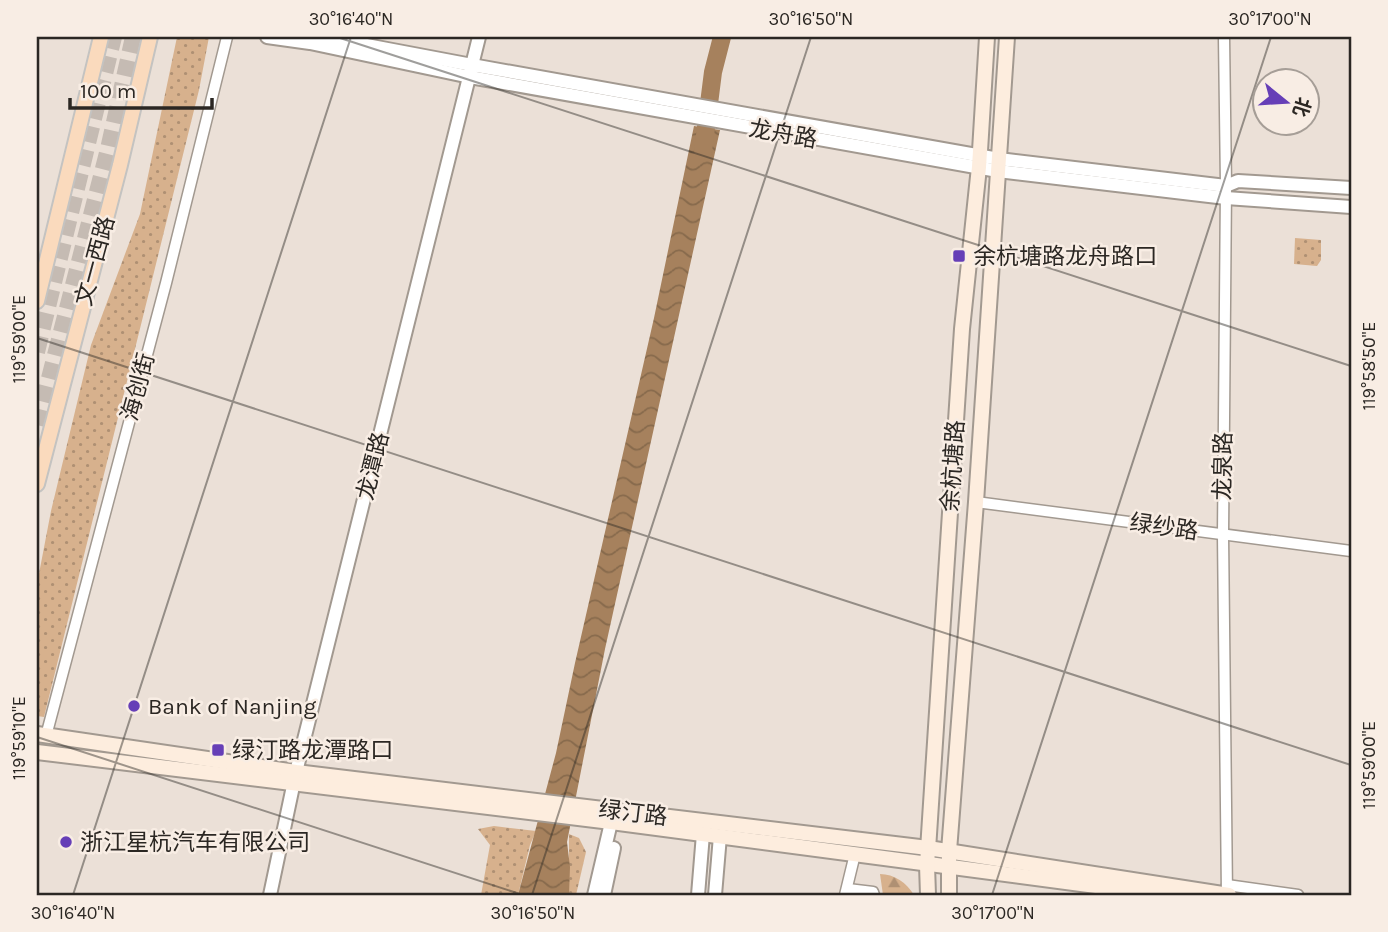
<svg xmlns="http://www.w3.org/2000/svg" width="1388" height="932" viewBox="0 0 1388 932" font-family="Karla,'Noto Sans SC',sans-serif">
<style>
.green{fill:url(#green-dots)}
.forest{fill:url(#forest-firs)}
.water{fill:url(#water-waves)}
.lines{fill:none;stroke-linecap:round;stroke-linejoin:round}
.river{stroke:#a6815d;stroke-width:18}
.trunk-tunnel{stroke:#c5bbb3;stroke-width:16;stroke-dasharray:16 8;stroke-linecap:butt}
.minor-casing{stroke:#a29990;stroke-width:13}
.tertiary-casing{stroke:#a29990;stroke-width:16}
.secondary-casing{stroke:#a29990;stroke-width:18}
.primary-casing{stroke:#c4c3c1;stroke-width:18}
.minor{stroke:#fff;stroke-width:10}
.tertiary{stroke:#fff;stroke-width:12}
.secondary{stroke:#fdedde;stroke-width:14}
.primary{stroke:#fadabd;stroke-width:14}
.ticks{fill:none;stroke:#2b2723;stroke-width:2;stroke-opacity:0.45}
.poi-dot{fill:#663fb7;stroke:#f8ede4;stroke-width:2.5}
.labels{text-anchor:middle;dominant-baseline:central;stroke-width:5;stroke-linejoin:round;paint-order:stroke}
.street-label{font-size:23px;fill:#2b2723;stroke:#f8ede4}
.poi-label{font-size:23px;fill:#2b2723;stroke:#f8ede4;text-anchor:start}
.neatline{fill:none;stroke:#2b2723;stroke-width:2.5}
.ticks-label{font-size:18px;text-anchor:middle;fill:#2b2723}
</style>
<defs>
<pattern id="green-dots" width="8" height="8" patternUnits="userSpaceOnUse" patternTransform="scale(1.75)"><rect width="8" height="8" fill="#d7b18d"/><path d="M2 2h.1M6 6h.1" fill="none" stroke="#af9073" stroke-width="1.8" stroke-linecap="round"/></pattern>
<pattern id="forest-firs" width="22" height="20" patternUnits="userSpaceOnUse" patternTransform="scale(1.75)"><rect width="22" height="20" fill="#d7b18d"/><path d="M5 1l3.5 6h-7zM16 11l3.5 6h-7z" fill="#af9073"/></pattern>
<pattern id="water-waves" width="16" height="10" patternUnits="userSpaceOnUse" patternTransform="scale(1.75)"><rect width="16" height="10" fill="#a6815d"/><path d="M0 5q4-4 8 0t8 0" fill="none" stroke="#876a4c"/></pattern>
</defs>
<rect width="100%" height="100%" fill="#ebe0d7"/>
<g class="green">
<path d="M177 37H209L199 90 44 717 37 716V584L51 511 91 345 140 214Z"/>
<path d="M1295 238 1321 240V260L1317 266 1294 264Z"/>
<path d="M494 826 536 831 530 845 518 895H481L490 845 478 829Z"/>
<path d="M569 834 579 838 586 852 576 895H569Z"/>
</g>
<path class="forest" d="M880 874C894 874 907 883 914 895H883Z"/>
<path class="water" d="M694 126 720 130 605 649 567 842 570 867 569 895H518L556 753 575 663 654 318Z"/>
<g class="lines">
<path class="river" d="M703 151 713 72 722 37"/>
<g class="trunk-tunnel">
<path d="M37 352 114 37"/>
<path d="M37 425 108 149 133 37"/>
</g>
<defs>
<g id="minor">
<path d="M1224 37 1226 186 1223 535 1227 895"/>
<path d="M976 502 1351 551"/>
<path d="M46 736 166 283 227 37"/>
<path d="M1227 885 1298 895"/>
<path d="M848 889 873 892 874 895"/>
<path d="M845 895 855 854"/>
</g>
<g id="tertiary">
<path d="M267 37 310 43 470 77 998 171 1226 198 1351 207"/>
<path d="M324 37 472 65 999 159 1226 186 1238 181 1351 188"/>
<path d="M270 895 296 772 479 37"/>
<path d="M594 895 613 814"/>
<path d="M604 895 614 848"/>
<path d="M698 895 703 834"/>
<path d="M715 895 720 836"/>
</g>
<g id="secondary">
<path d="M37 734 296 772 928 848 1229 895"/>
<path d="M37 752 611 822 1164 895"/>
<path d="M928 895 927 865 962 329 979 167 987 37"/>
<path d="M949 895V851L976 502 1007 37"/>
</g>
<g id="primary">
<path d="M37 301 101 37"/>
<path d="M37 484 120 165 150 37"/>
</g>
</defs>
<use href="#minor" class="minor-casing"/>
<use href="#tertiary" class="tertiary-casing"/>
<use href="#secondary" class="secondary-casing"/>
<use href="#primary" class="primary-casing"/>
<use href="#minor" class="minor"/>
<use href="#tertiary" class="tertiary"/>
<use href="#secondary" class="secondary"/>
<use href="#primary" class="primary"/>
</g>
<path class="ticks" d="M337 37 1351 366M37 338 1351 765M37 737 523 895M73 895 351 37M532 895 811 37M992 895 1271 37"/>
<g class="poi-dot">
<rect x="952" y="249" width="14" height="14" rx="3.5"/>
<circle cx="134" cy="706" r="7"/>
<rect x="211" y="743" width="14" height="14" rx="3.5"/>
<circle cx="66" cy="842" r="7"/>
</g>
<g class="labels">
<g class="street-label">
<text transform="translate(783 134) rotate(10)">龙舟路</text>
<text transform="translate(95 261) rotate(-75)">文一西路</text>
<text transform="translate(138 387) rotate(-75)">海创街</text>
<text transform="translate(373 466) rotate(-76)">龙潭路</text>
<text transform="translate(953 466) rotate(-86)">余杭塘路</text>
<text transform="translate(1223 466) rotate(-89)">龙泉路</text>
<text transform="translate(1164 527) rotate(8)">绿纱路</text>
<text transform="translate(633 813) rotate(7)">绿汀路</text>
</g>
<g class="poi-label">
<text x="973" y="256">余杭塘路龙舟路口</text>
<text x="148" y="706">Bank of Nanjing</text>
<text x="232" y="750">绿汀路龙潭路口</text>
<text x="80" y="842">浙江星杭汽车有限公司</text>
</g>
</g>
<rect width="1388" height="932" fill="none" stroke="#f8ede4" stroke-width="77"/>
<g transform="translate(1286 102) rotate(108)"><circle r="33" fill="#f8ede4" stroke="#a69e97" stroke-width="2"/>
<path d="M0-5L12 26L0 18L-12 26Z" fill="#663fb7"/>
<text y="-10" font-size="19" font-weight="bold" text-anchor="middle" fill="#2b2723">北</text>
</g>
<path d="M70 98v10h142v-10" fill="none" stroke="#2b2723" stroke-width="3.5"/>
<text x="80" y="98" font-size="21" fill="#2b2723" stroke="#f8ede4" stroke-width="5" paint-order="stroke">100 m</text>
<rect x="38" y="38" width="1312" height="856" class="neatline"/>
<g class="ticks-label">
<text x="351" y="25">30°16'40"N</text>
<text x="811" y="25">30°16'50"N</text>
<text x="1270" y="25">30°17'00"N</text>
<text transform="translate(19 339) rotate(-90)" y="6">119°59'00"E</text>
<text transform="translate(1369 366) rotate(-90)" y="6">119°58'50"E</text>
<text transform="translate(19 738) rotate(-90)" y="6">119°59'10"E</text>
<text transform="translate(1369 765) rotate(-90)" y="6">119°59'00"E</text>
<text x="73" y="919">30°16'40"N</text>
<text x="533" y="919">30°16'50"N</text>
<text x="993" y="919">30°17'00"N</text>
</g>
</svg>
